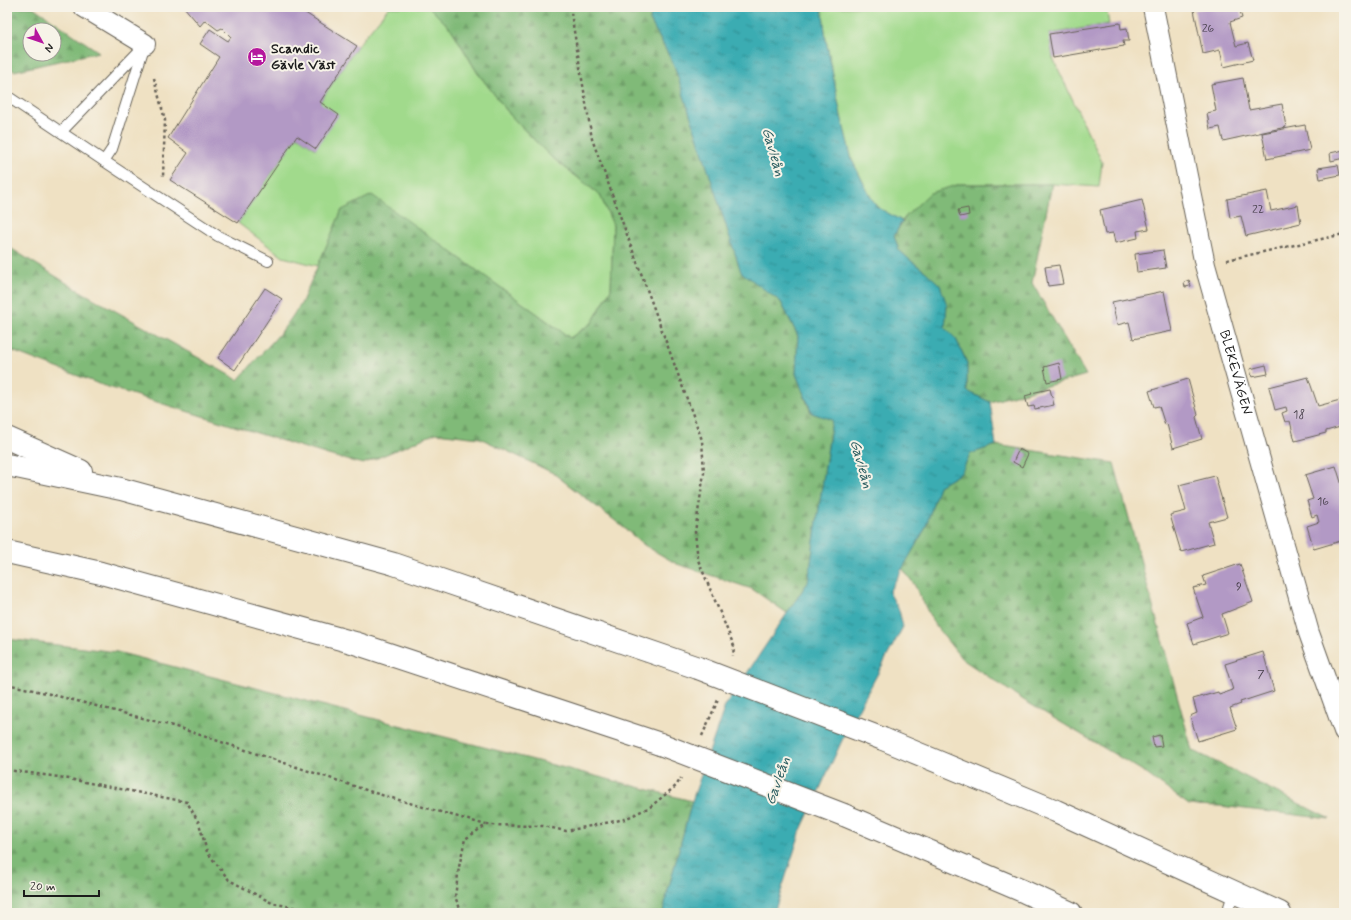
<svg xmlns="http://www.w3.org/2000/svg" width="1351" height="920" viewBox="0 0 1351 920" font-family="Mynerve,sans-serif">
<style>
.green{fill:#a1da8c;stroke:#5e7b54}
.forest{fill:url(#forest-firs);stroke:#4e6b4a;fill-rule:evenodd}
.water{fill:url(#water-ripples);stroke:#2b6467}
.building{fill:#b299c5}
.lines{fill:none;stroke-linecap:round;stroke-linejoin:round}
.service-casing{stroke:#666156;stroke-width:12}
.minor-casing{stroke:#666156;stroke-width:22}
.motorway-casing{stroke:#666156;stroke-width:24}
.path{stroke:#666156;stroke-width:2.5;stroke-dasharray:3 3;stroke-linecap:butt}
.service{stroke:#fff;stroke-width:10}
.minor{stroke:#fff;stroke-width:20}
.motorway{stroke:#fff;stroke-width:22}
.motorway-bridge-casing{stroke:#666156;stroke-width:24;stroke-linecap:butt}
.motorway-bridge{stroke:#fff;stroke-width:22}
.labels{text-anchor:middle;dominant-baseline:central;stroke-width:4;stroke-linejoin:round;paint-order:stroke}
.number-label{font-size:12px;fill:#423b46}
.poi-label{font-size:14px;font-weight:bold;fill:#1c1c1c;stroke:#f7f3e8;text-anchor:start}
.street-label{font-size:14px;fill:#1c1c1c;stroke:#f7f3e8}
.water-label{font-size:15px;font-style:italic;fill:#2a5d60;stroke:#f7f3e8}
</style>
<defs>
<pattern id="forest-firs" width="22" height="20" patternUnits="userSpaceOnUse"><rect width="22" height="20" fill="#80ba78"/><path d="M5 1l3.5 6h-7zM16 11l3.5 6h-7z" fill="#6e9f67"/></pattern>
<pattern id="water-ripples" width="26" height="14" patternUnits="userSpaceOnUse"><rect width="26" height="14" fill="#3aacb2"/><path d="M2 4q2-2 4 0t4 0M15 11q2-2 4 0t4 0" fill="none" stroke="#308b90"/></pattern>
</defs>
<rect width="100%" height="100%" fill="#f7f3e8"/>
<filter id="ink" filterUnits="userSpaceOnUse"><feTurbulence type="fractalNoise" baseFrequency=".025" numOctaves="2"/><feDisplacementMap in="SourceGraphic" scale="8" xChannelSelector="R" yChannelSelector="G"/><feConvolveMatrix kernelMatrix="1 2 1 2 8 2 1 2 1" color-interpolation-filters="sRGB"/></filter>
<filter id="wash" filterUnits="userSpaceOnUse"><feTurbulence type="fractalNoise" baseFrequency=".012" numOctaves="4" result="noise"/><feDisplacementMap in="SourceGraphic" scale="16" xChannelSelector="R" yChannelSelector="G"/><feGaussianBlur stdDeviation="0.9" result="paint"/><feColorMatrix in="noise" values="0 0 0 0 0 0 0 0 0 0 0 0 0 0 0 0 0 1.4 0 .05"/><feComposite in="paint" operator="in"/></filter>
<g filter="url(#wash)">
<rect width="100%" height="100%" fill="#efe1c3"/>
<g class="green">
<path d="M389 7H429L452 30 477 72 511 116 549 155 600 195 613 225 611 289 592 323 570 338 539 315 428 236 342 210 318 266 283 257 238 223 297 136 316 149 320 102 357 46Z"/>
<path d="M822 7H1106L1109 24 1049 34 1053 58 1102 162 1099 187 1052 184H960L906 216 902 221 877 207 869 194 852 160 841 116 826 40Z"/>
</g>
<g class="forest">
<path d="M7 7H33L99 52 14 71 7 66ZM30 30H54V54H30Z"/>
<path d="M429 7H652L650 20 674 65 741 271 781 302 798 336 796 374 811 413 832 419 808 582 787 613 752 589 677 564 644 545 618 523 553 473 480 438 436 433 363 464 328 455 102 385 7 349V246L73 287 238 380 282 331 301 304 342 210 372 195 539 315 570 338 592 323 611 289 613 225 600 195 549 155 511 116 477 72 452 30Z"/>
<path d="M960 184H1052L1032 283 1086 375 990 402 967 391V363L956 339 945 328 947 305 926 272 910 260 899 250 894 236 906 216 930 193Z"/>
<path d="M996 445 1114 463 1192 750 1330 819 1220 806 1189 805 1141 770 1025 701 962 659 934 624 914 584 902 568 925 529 939 486 961 473 970 454Z"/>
<path d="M7 639 117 652 692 801 667 894 663 913H7Z"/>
</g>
<path class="water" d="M652 7H822L826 40 841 116 852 160 869 194 877 207 902 221 894 236 899 250 910 260 926 272 940 285 947 305 945 328 956 339 967 363V391L990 402 996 445 970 454 961 473 939 486 925 529 889 592 899 610 903 627 845 734 801 830 774 913H663L667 894 692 801 725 706 808 582 832 420 812 413 796 374 798 336 781 302 741 272 674 65 650 20Z"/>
<g id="blocks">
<g class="building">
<path d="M184 7H296L357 46 320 102 339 115 316 149 297 136 238 223 170 180 188 153 168 138 219 57 200 44 210 29 228 41 231 37 222 28 218 30 205 20 200 26Z"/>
<path d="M1211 7H1239L1242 18 1230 22 1236 46 1248 43 1253 60 1224 67 1220 50 1203 54 1194 10Z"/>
<path d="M1120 23 1121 29 1127 28 1129 41H1123L1124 46 1053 58 1049 34Z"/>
<path d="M1243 78 1249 110 1282 104 1286 127 1223 141 1220 127 1210 129 1207 113 1216 111 1211 84Z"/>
<path d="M1305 125 1310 150 1267 159 1262 133Z"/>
<path d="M1344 150V158L1331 161 1330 153Z"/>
<path d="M1338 165 1340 175 1320 179 1318 168Z"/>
<path d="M1267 191 1271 211 1298 205 1301 223 1246 236 1241 216 1230 218 1227 199Z"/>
<path d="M1142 200 1149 229 1137 231 1138 238 1115 243 1113 233 1105 234 1100 210Z"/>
<path d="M968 208 969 215 960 217 958 210Z"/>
<path d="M1163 250 1166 268 1137 272 1135 254Z"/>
<path d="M1059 265 1063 284 1048 286 1045 267Z"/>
<path d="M1189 280 1191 286 1185 287 1184 282Z"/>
<path d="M265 288 282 299 235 370 218 358Z"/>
<path d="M1164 291 1172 331 1133 339 1129 322 1117 325 1112 302Z"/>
<path d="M1059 363 1062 379 1047 382 1044 367Z"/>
<path d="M1266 365 1268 374 1252 377 1250 369Z"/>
<path d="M1308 377 1318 406 1344 399V426L1326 431V433L1295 441 1290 421 1285 422 1282 413 1287 411 1286 407 1275 410 1269 387Z"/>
<path d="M1188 379 1198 415 1196 417 1202 439 1173 448 1167 424 1165 425 1159 406 1154 407 1149 391Z"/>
<path d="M1050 389 1054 405 1035 409 1034 406 1028 407 1025 396 1032 394 1031 393Z"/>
<path d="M1019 449 1028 454 1022 467 1013 462Z"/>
<path d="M1336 466 1344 492V540L1314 549 1307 526 1319 522 1317 515 1312 517 1307 501 1313 499 1305 475Z"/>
<path d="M1215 476 1227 517 1208 522 1214 543 1181 552 1170 515 1186 511 1179 485Z"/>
<path d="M1240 564 1253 602 1222 614 1228 633 1194 644 1187 623 1203 617 1193 588 1206 585 1203 576Z"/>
<path d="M1263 652 1274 691 1240 702 1241 704 1230 708 1237 729 1198 741 1190 716 1197 713 1193 699 1218 692 1219 695 1233 690 1225 664Z"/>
<path d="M1160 735 1162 746 1154 747 1152 737Z"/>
</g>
</g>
</g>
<g filter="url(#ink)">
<use href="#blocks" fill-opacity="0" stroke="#666156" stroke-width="1"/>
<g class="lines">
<defs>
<g id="service">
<path d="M7 96 104 161 218 236 268 261"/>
<path d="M61 132 144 46"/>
<path d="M104 161 112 149 145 44"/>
<path d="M1227 913 1234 891"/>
</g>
<g id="minor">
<path d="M84 7 145 44"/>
<path id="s1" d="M1153 7 1205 265 1309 633 1344 731"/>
</g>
<g id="motorway">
<path d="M7 438 81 471"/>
<path d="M7 465 121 489 394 564 698 668"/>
<path d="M7 552 101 573 355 643 660 744"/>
<path d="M883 739 1056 811 1280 913"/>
<path d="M844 815 1025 892 1071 913"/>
</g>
</defs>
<use href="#service" class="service-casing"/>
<use href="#minor" class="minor-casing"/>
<use href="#motorway" class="motorway-casing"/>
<g class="path">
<path d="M570 7 592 139 702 440 704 473 695 532 698 560 734 646 733 656"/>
<path d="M154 78 165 120 163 177"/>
<path d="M1227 260 1344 234"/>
<path d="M7 684 46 693 173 726 378 794 486 825"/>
<path d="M702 736 718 700"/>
<path d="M7 770 59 777 187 802 199 823 207 852 229 880 272 903 321 913"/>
<path d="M462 913 455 897 459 867 465 839 486 825 543 826 566 831 625 819 650 807 676 786 681 778"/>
</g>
<use href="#service" class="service"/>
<use href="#minor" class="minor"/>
<use href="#motorway" class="motorway"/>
<defs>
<g id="motorway-bridge">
<path d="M698 668 883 739"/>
<path d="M660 744 844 815"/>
</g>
</defs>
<use href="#motorway-bridge" class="motorway-bridge-casing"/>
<use href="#motorway-bridge" class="motorway-bridge"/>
</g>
</g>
<defs>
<symbol id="hotel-disc" viewBox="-11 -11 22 22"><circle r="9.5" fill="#b5179e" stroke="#f7f3e8"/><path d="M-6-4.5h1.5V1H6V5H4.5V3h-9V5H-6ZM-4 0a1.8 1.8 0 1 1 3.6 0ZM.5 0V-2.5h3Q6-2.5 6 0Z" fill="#fff"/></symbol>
</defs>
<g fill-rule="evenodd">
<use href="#hotel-disc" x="246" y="46" width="22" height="22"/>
</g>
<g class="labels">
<g class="number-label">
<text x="1208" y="29">26</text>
<text x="1258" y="210">22</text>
<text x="1299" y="415">18</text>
<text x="1323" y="502">16</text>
<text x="1239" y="587">9</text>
<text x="1261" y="675">7</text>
</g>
<g class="poi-label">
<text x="271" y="49">Scandic<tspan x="271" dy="16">Gävle Väst</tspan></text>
</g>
<g class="street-label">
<text stroke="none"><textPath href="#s1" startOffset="375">BLEKEVÄGEN</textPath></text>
</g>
<g class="water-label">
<text transform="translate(773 152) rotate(74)">Gavleån</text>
<text transform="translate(861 464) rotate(74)">Gavleån</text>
<text transform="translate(778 781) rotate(-71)">Gavleån</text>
</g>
</g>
<rect width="1351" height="920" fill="none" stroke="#f7f3e8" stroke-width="24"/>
<g transform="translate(42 42) rotate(130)"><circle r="19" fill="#f7f3e8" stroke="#9f9d96"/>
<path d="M0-3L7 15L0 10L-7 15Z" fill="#b5179e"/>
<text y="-6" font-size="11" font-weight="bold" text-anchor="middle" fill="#1c1c1c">N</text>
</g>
<path d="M24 890v6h75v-6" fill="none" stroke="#1c1c1c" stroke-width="2"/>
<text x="30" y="890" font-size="12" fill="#1c1c1c" stroke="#f7f3e8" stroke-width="3" paint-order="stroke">20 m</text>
</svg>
